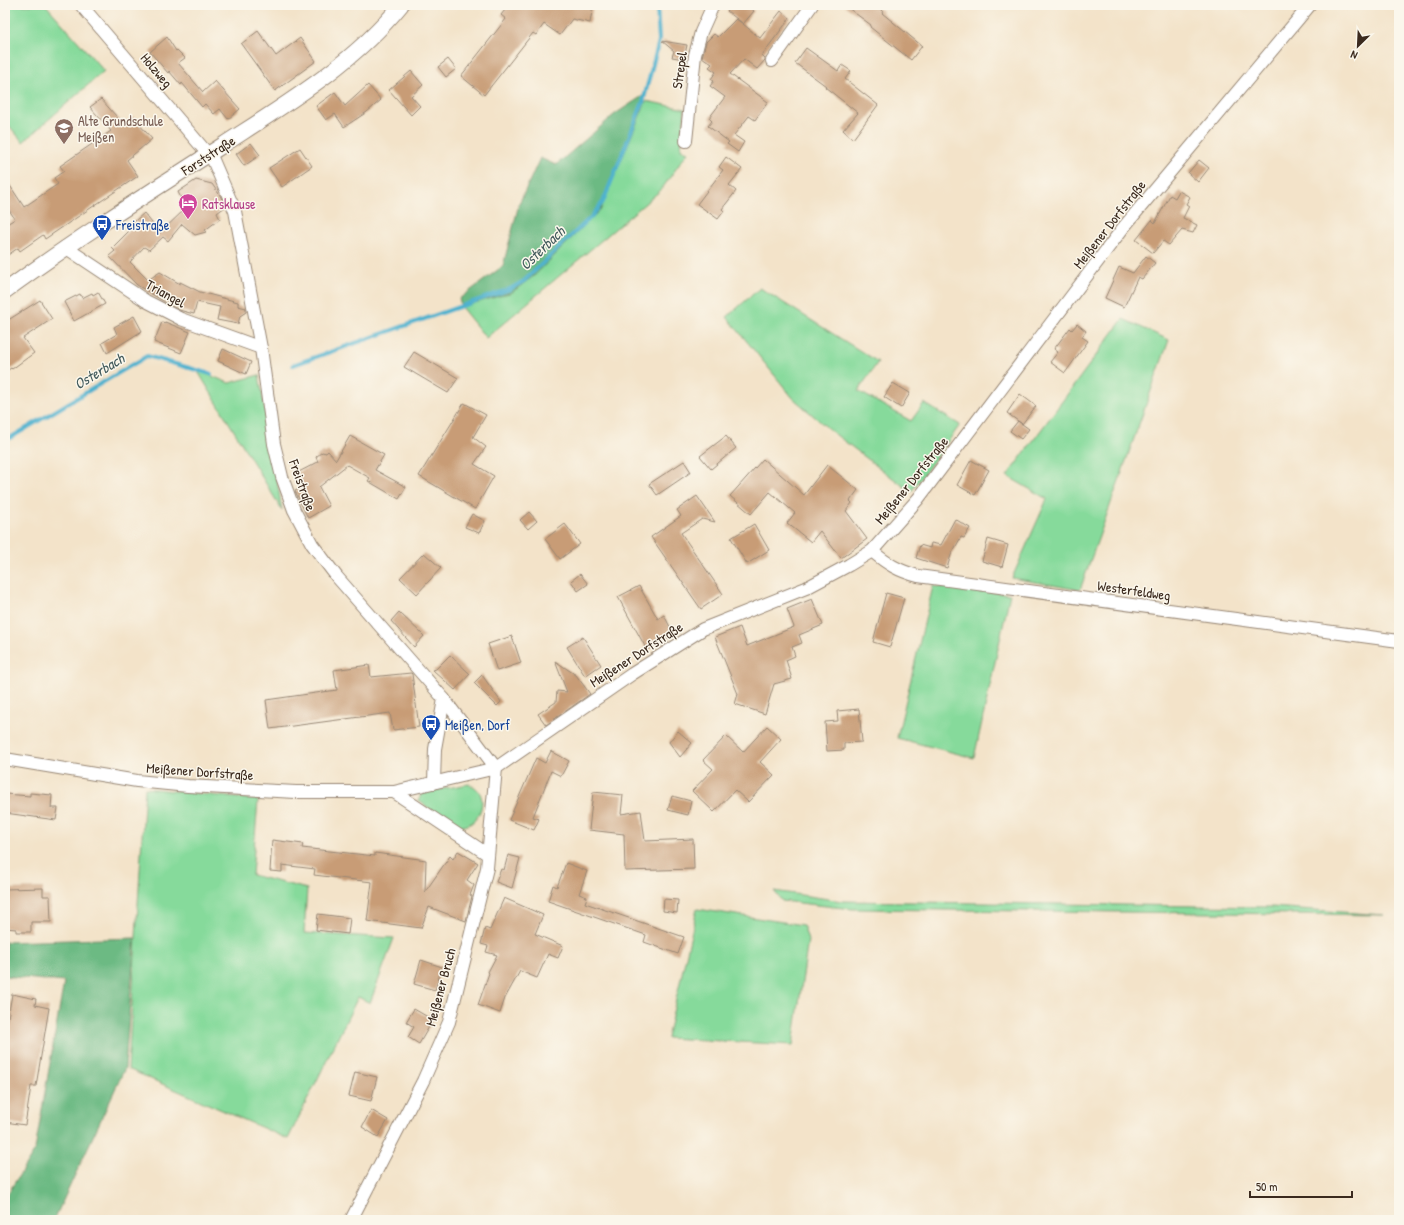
<svg xmlns="http://www.w3.org/2000/svg" width="1404" height="1225" viewBox="0 0 1404 1225" font-family="'Patrick Hand',sans-serif">
<style>
.green{fill:#86da9b;stroke:#60825c}
.forest{fill:#6cba83;stroke:#547250}
.lines{fill:none;stroke-linecap:round;stroke-linejoin:round}
.stream{stroke:#50b2cf;stroke-width:4}
.building{fill:#c89c76}
.minor-casing{stroke:#978674;stroke-width:14}
.tertiary-casing{stroke:#978674;stroke-width:17}
.minor{stroke:#fff;stroke-width:12}
.tertiary{stroke:#fff;stroke-width:15}
.labels{text-anchor:middle;dominant-baseline:central;stroke-width:3;stroke-linejoin:round;paint-order:stroke}
.street-label{font-size:14px;fill:#3b2a1e;stroke:#fbf7ec}
.education-label{font-size:14px;fill:#785e54;stroke:#fbf7ec;text-anchor:start}
.hotel-label{font-size:14px;fill:#b23c85;stroke:#fbf7ec;text-anchor:start}
.transit-label{font-size:14px;fill:#164399;stroke:#fbf7ec;text-anchor:start}
.water-label{font-size:15px;font-style:italic;fill:#425a5c;stroke:#fbf7ec}
</style>
<rect width="100%" height="100%" fill="#fbf7ec"/>
<filter id="ink" filterUnits="userSpaceOnUse"><feTurbulence type="fractalNoise" baseFrequency=".025" numOctaves="2"/><feDisplacementMap in="SourceGraphic" scale="8" xChannelSelector="R" yChannelSelector="G"/><feConvolveMatrix kernelMatrix="1 2 1 2 8 2 1 2 1" color-interpolation-filters="sRGB"/></filter>
<filter id="wash" filterUnits="userSpaceOnUse"><feTurbulence type="fractalNoise" baseFrequency=".012" numOctaves="4" result="noise"/><feDisplacementMap in="SourceGraphic" scale="16" xChannelSelector="R" yChannelSelector="G"/><feGaussianBlur stdDeviation="0.9" result="paint"/><feColorMatrix in="noise" values="0 0 0 0 0 0 0 0 0 0 0 0 0 0 0 0 0 1.4 0 .05"/><feComposite in="paint" operator="in"/></filter>
<g filter="url(#wash)">
<rect width="100%" height="100%" fill="#f3e3c9"/>
<g class="green">
<path d="M5 5H46L104 71 23 142 5 121Z"/>
<path d="M646 101 685 109 681 149 688 152 661 190 486 338 461 307 512 292 536 274 601 209Z"/>
<path d="M760 288 878 362 858 391 911 421 924 403 960 425 911 492 831 431 793 398 727 317Z"/>
<path d="M1123 319 1169 340 1080 590 1012 578 1047 499 1007 476Z"/>
<path d="M197 370 229 383 259 375 282 510Z"/>
<path d="M933 586 1010 594 974 758 897 738Z"/>
<path d="M469 784C472 785 475 787 477 789 488 800 479 824 464 826 452 827 429 808 419 801L421 793Z"/>
<path d="M145 788 258 800 252 875 307 889 304 933 394 938 370 1003 358 997 288 1139 128 1069Z"/>
<path d="M774 891 842 901 1272 907 1384 915 852 909 782 901Z"/>
<path d="M697 909 803 925 808 940 793 1045 667 1038Z"/>
</g>
<g class="forest">
<path d="M647 93 601 209 536 274 512 292 461 307 459 299 503 266 519 204 540 158 556 165 615 114Z"/>
<path d="M135 938 125 1068 54 1220H5V1198L35 1150 64 982 5 976V942Z"/>
</g>
<g class="lines">
<g class="stream">
<path d="M293 365 510 289 524 281 591 217 603 202 643 102 659 41 657 5"/>
<path d="M5 441 147 356 211 374"/>
</g>
</g>
<g id="blocks">
<g class="building">
<path d="M509 5H593L590 23 572 19 560 35 544 24 536 35 533 33 484 95 461 76 506 19 501 15Z"/>
<path d="M732 5H747L754 11 743 24 760 38 781 11 790 18 762 55 765 58V60L757 69 744 59 730 74 768 102 755 120 749 116 734 135 744 142 738 152 727 144 729 142 708 126 712 121 709 118 725 97 710 86 714 81 711 79 716 72 709 67 712 64 702 57 706 42 714 34 718 37 736 19 742 23 727 11Z"/>
<path d="M844 5H875L883 11 882 13 922 46 911 60 870 27 871 25Z"/>
<path d="M258 31 276 56 300 38 316 61 275 91 241 44Z"/>
<path d="M167 37 176 51 177 50 185 58 178 63 203 92 215 81 240 109 228 119 220 109 214 114 205 104 202 107 182 83 181 85 169 71 168 73 150 52Z"/>
<path d="M662 41 687 45 684 59 672 57 674 51Z"/>
<path d="M806 48 838 71 842 65 851 71 845 79 878 105 853 139 843 130 858 113 825 87 826 86 795 63Z"/>
<path d="M448 59 456 69 446 77 438 67Z"/>
<path d="M411 71 423 85 411 96 420 106 411 115 389 90Z"/>
<path d="M368 85 381 100 367 112 344 127 335 114 326 120 316 106 335 92 345 106Z"/>
<path d="M101 99 124 125 133 117 152 139 127 160 138 176 45 239 43 235 20 251 18 248 5 257V225L15 219 5 204V178L24 207 58 184 54 178 64 171 60 166 111 131 90 107Z"/>
<path d="M251 143 260 155 244 166 236 154Z"/>
<path d="M300 148 312 166 282 187 269 168Z"/>
<path d="M726 157 742 169 729 185 736 191 722 209 724 211 718 219 697 204 723 170 719 167Z"/>
<path d="M1199 160 1209 168 1198 182 1188 173Z"/>
<path d="M196 180 212 184 221 197 225 207 217 213 220 219 205 230 206 232 195 235 182 224 168 241 163 237 149 250 144 247 130 262 148 280 160 272 180 284V282L200 292 238 302V306L246 308V312L240 316 238 324 217 320 220 307 197 302 194 314 179 310 168 304 137 285 109 256 115 251 112 248 131 229 128 227 144 213 160 233 186 208 178 192Z"/>
<path d="M1179 191 1190 197 1186 204 1189 206 1183 218 1197 225 1193 233 1182 230 1169 245 1163 241 1153 253 1136 240 1152 220 1155 223 1170 195 1175 198Z"/>
<path d="M1146 256 1155 263 1142 279 1138 277 1124 307 1105 298 1119 267 1133 273Z"/>
<path d="M98 292 105 304 74 321 64 302 80 294 82 298 92 293 93 295Z"/>
<path d="M40 300 52 319 23 338 34 353 12 369 11 368 5 372V322Z"/>
<path d="M134 316 142 331 107 353 102 343 117 334 114 327Z"/>
<path d="M162 322 165 323V322L190 332 181 353 154 342Z"/>
<path d="M1077 324 1086 331 1082 337 1088 341 1065 373 1050 362 1058 352 1054 349 1070 328 1072 330Z"/>
<path d="M223 349 251 362 246 374 218 361Z"/>
<path d="M414 352 458 378 448 393 404 367Z"/>
<path d="M893 383 910 393 901 408 884 397Z"/>
<path d="M1020 394 1036 406 1022 424 1007 413Z"/>
<path d="M464 403 486 415 473 437 486 447 474 464 494 476 475 509 419 476Z"/>
<path d="M1018 421 1029 429 1021 439 1010 431Z"/>
<path d="M350 436 384 455 375 470 406 487 399 499 368 481 370 478 347 465 319 487 329 506 308 518 295 491 301 488 295 474 318 462 316 457 322 452 326 453 328 451 336 460Z"/>
<path d="M726 436 736 448 711 469 700 456Z"/>
<path d="M763 459 804 495 827 465 858 490 850 501 852 503 846 511 867 539 841 558 820 531 811 542 787 523 795 513 770 492 751 514 730 496Z"/>
<path d="M971 460 989 470 975 495 957 485Z"/>
<path d="M684 461 691 472 657 495 649 484Z"/>
<path d="M697 496 715 522 702 519 681 533 723 594 701 609 651 537 681 516 677 510Z"/>
<path d="M529 512 537 521 528 529 520 520Z"/>
<path d="M472 514 485 521 479 533 465 527Z"/>
<path d="M955 519 970 528 964 538 961 537 951 555 947 568 916 558 920 545 930 548 931 543 941 545Z"/>
<path d="M565 524 580 544 560 559 545 539Z"/>
<path d="M754 524 769 550 747 564 731 538Z"/>
<path d="M988 539 1008 545 1002 567 982 561Z"/>
<path d="M424 553 441 568 417 594 400 578Z"/>
<path d="M580 574 588 584 578 591 571 581Z"/>
<path d="M639 586 658 619 664 615 674 635 647 650 618 597Z"/>
<path d="M886 593 904 598 890 647 873 642Z"/>
<path d="M812 599 823 625 799 635 802 643 792 647 795 656 786 660 792 679 774 684 765 714 735 704 738 694 715 637 740 627 747 646 794 627 787 609Z"/>
<path d="M399 612 424 636 414 647 391 621Z"/>
<path d="M512 636 521 663 497 671 488 644Z"/>
<path d="M583 637 601 665 585 676 567 647Z"/>
<path d="M450 655 470 674 455 690 433 670 436 669Z"/>
<path d="M555 661 576 675 590 694 546 725 538 714 556 702 557 691 567 692Z"/>
<path d="M369 665 371 677 411 673 412 674 419 727 393 730 390 713 270 729 266 700 337 690 334 670Z"/>
<path d="M482 675 501 702 497 706 474 683Z"/>
<path d="M859 709 862 742 844 743V750L827 751 825 722 838 721 837 711Z"/>
<path d="M767 726 781 739 760 762 774 775 748 802 735 790 714 812 692 791 713 769 703 760 726 736 743 752Z"/>
<path d="M678 731 692 743 680 757 669 742Z"/>
<path d="M551 751 569 761 561 776 551 771 533 817 539 819 534 830 509 820 536 758 545 763Z"/>
<path d="M593 792 623 795 621 814 641 811 645 841 693 839 694 869 625 871 624 834 589 830Z"/>
<path d="M30 793 52 795 51 808H58L56 820 5 813V794L30 796Z"/>
<path d="M672 796 691 801 688 815 668 810Z"/>
<path d="M272 840 303 844 302 848 375 856V853L426 860 425 892 450 856 453 859 458 851 478 863 467 880 474 885 470 895 472 896 466 921 429 907 421 928 367 921 372 882 314 875 315 869 282 865V872L270 871Z"/>
<path d="M508 855 520 858 512 888 496 882 501 869 504 870Z"/>
<path d="M566 863 587 871 579 894 587 897 585 903 684 937 678 954 644 942 646 935 548 901 553 885 557 887Z"/>
<path d="M43 888V896H50L51 922H31V932H16V929L5 928V889Z"/>
<path d="M504 898 543 915 535 934 563 946 558 958 548 954 537 978 520 971 505 998 500 1013 478 1005 489 973 488 972 497 955 486 952 488 946 481 944 485 928 490 930Z"/>
<path d="M664 899 678 900 677 913 663 911Z"/>
<path d="M318 914 350 918 348 934 316 930Z"/>
<path d="M421 960 442 967 435 990 414 984Z"/>
<path d="M12 994 36 999 35 1005 49 1008 36 1086H31L25 1125 5 1122V1036Z"/>
<path d="M414 1009 433 1020 419 1044 408 1037 414 1027 406 1022Z"/>
<path d="M355 1072 377 1077 371 1101 349 1096Z"/>
<path d="M371 1110 388 1120 378 1137 362 1127Z"/>
</g>
</g>
</g>
<g filter="url(#ink)">
<use href="#blocks" fill-opacity="0" stroke="#978674" stroke-width="1"/>
<g class="lines">
<defs>
<g id="minor">
<path d="M81 5 213 160 235 211 261 348 274 444 282 477 294 510 312 544 337 577 444 699 496 768"/>
<path d="M772 61 812 5"/>
<path d="M686 141 695 55 701 32 713 5"/>
<path d="M65 247 146 301 181 319 261 348"/>
<path d="M872 551C887 564 899 571 918 576L1399 641"/>
<path d="M5 759 137 781 188 786 296 792H394L496 768 632 674 703 629 806 588 849 565 872 551 918 499 1123 228 1310 5"/>
<path d="M434 783 435 749 444 699"/>
<path d="M394 792 487 854"/>
<path d="M351 1220 423 1081 449 1022 487 868 496 768"/>
</g>
<path id="tertiary" d="M5 291C76 239 150 192 223 145 286 104 353 64 401 5"/>
</defs>
<use href="#minor" class="minor-casing"/>
<use href="#tertiary" class="tertiary-casing"/>
<use href="#minor" class="minor"/>
<use href="#tertiary" class="tertiary"/>
</g>
</g>
<defs>
<symbol id="school-pin" viewBox="-11 -11 22 30"><path d="M0 17L-7.5 6A9.5 9.5 0 1 1 7.5 6Z" fill="#8d6e63" stroke="#fbf7ec"/><path d="M0-5L7-2L0 1L-7-2ZM-4 1L0 2.5L4 1V4Q0 6-4 4Z" fill="#fff"/></symbol>
<symbol id="hotel-pin" viewBox="-11 -11 22 30"><path d="M0 17L-7.5 6A9.5 9.5 0 1 1 7.5 6Z" fill="#d1479c" stroke="#fbf7ec"/><path d="M-6-4.5h1.5V1H6V5H4.5V3h-9V5H-6ZM-4 0a1.8 1.8 0 1 1 3.6 0ZM.5 0V-2.5h3Q6-2.5 6 0Z" fill="#fff"/></symbol>
<symbol id="bus-pin" viewBox="-11 -11 22 30"><path d="M0 17L-7.5 6A9.5 9.5 0 1 1 7.5 6Z" fill="#1a4fb4" stroke="#fbf7ec"/><path d="M-5-6H5V4H4V6H2V4H-2V6H-4V4H-5ZM-3.5-4V0h7V-4ZM-3.5 1.2v1.5H-2V1.2ZM2 1.2v1.5H3.5V1.2Z" fill="#fff"/></symbol>
</defs>
<g fill-rule="evenodd">
<use href="#school-pin" x="53" y="117" width="22" height="30"/>
<use href="#hotel-pin" x="177" y="192" width="22" height="30"/>
<use href="#bus-pin" x="91" y="213" width="22" height="30"/>
<use href="#bus-pin" x="420" y="713" width="22" height="30"/>
</g>
<g class="labels">
<g class="street-label">
<text transform="translate(157 70) rotate(50)">Holzweg</text>
<text transform="translate(679 70) rotate(-82)">Strepel</text>
<text transform="translate(208 155) rotate(-33)">Forststraße</text>
<text transform="translate(1109 224) rotate(-52)">Meißener Dorfstraße</text>
<text transform="translate(166 293) rotate(29)">Triangel</text>
<text transform="translate(911 480) rotate(-51)">Meißener Dorfstraße</text>
<text transform="translate(303 485) rotate(70)">Freistraße</text>
<text transform="translate(1134 590) rotate(8)">Westerfeldweg</text>
<text transform="translate(636 654) rotate(-33)">Meißener Dorfstraße</text>
<text transform="translate(200 771) rotate(4)">Meißener Dorfstraße</text>
<text transform="translate(440 987) rotate(-75)">Meißener Bruch</text>
</g>
<g class="education-label">
<text x="78" y="120">Alte Grundschule<tspan x="78" dy="16">Meißen</tspan></text>
</g>
<g class="hotel-label">
<text x="202" y="203">Ratsklause</text>
</g>
<g class="transit-label">
<text x="116" y="224">Freistraße</text>
<text x="445" y="724">Meißen, Dorf</text>
</g>
<g class="water-label">
<text transform="translate(542 248) rotate(-44)">Osterbach</text>
<text transform="translate(99 371) rotate(-31)">Osterbach</text>
</g>
</g>
<rect width="1404" height="1225" fill="none" stroke="#fbf7ec" stroke-width="20"/>
<g transform="translate(1358 46) rotate(204)" stroke="#fbf7ec" stroke-width="3" paint-order="stroke">
<path d="M0-3L7 15L0 10L-7 15Z" fill="#3b2a1e"/>
<text y="-6" font-size="11" font-weight="bold" text-anchor="middle" fill="#3b2a1e">N</text>
</g>
<path d="M1250 1191v6h102v-6" fill="none" stroke="#3b2a1e" stroke-width="2"/>
<text x="1256" y="1191" font-size="12" fill="#3b2a1e" stroke="#fbf7ec" stroke-width="3" paint-order="stroke">50 m</text>
</svg>
